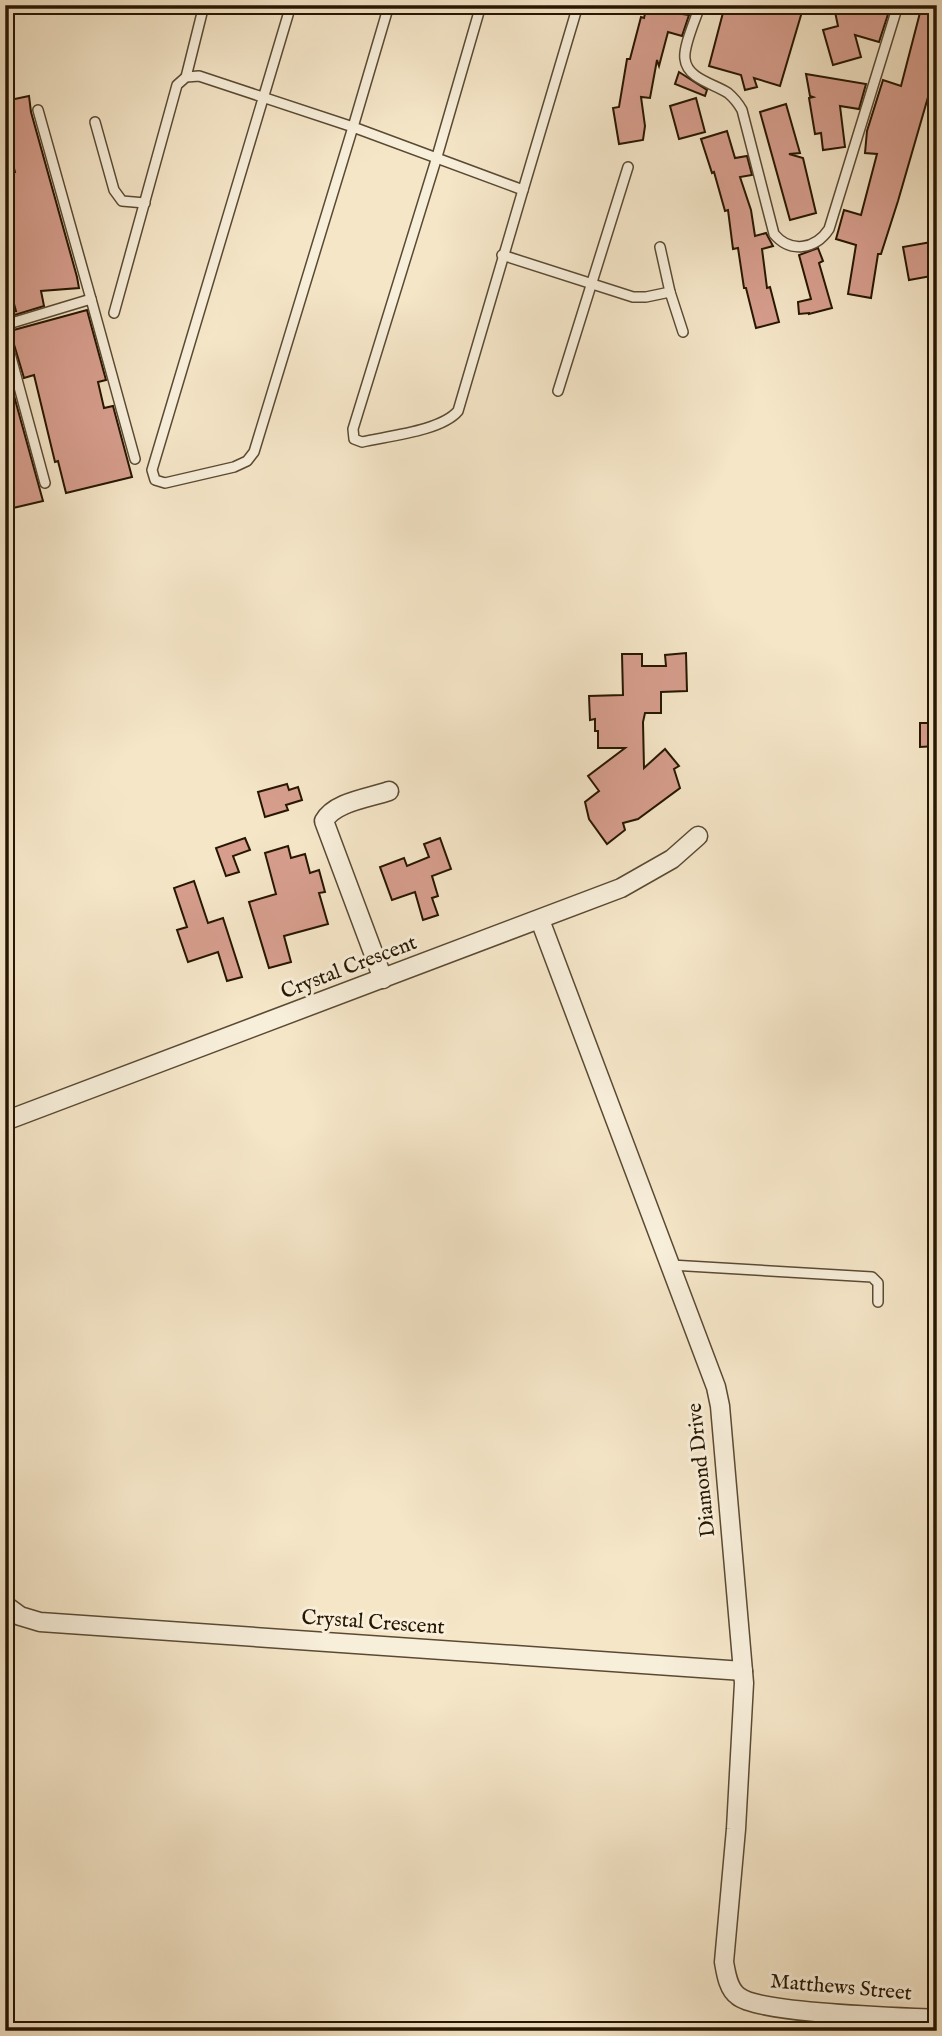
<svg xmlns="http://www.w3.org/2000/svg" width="942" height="2036" viewBox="0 0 942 2036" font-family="'IM FELL English',serif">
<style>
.building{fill:#d79e8e;stroke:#261601;stroke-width:2}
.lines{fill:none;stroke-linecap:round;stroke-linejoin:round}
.service-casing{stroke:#5a4a33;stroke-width:12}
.minor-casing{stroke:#5a4a33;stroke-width:21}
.service{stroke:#f8efdb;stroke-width:9}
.minor{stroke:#f8efdb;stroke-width:18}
.labels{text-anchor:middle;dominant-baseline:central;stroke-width:6;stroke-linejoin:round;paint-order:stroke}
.street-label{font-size:21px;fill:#261601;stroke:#f8efdb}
</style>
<rect width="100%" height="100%" fill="#f5e6c8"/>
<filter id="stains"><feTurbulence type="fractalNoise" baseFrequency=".00286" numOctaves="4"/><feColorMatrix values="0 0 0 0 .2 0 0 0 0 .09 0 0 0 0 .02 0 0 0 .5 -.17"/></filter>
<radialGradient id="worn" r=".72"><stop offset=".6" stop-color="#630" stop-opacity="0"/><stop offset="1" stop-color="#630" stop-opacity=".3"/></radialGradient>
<g class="building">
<path d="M647 5H677L675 13 689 15 682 36 668 32 659 66 657 60 650 98 641 97 645 126 643 140 619 144 613 108 619 107 627 59H630L641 17 644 18Z"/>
<path d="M725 5H804L780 86 754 78 757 87 745 90 741 75 709 66Z"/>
<path d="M842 5H891L879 42 855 35 861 57 833 65 823 30 838 26 834 7Z"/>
<path d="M922 5 937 9V66L898 201 881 254H878L871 298 848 294 856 245 836 239 844 210 861 215 877 154 865 153 867 131 883 80 901 86Z"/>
<path d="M679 72 707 90 705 96 675 84Z"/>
<path d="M806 74 866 84 859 109 840 106 845 147 823 150 821 133 815 134 809 98 813 97 810 96Z"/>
<path d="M29 96 31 112 77 277 79 288 41 291 44 306 5 318V312L16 311 5 271V175L15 172 5 134V101Z"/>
<path d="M696 98 705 132 679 139 670 106Z"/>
<path d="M786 104 800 153 789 154 803 158 816 213 790 220 760 112Z"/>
<path d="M727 131 735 158 747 156 752 175 740 177 751 210 755 236 766 233 773 246 762 249 767 288 770 287 779 322 756 328 746 288H744L738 248 733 249 728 210 725 211 714 172 712 173 701 139Z"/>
<path d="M937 241V275L909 280 903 247Z"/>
<path d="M818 248 823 261 819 263 832 308 809 314V313L799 314 798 302 811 299 799 255Z"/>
<path d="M87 310 106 380 98 382 104 408 113 406 132 477 66 493 58 461 55 462 34 375 24 378 10 331Z"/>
<path d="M5 363 43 501 13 508 5 471Z"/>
<path d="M686 653 687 691 661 692V713H645L643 722 644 768 665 749 679 766 674 769 680 788 638 819 623 823 625 830 607 844 589 819 585 802 599 791 588 776 625 748H598V731H595V719L590 720 589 696 623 695 622 654H642V666H666L665 655Z"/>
<path d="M920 723H937V746L920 747Z"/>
<path d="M287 784 289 790 298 787 302 800 286 805 288 810 265 817 258 792Z"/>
<path d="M245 838 250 850 233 856 239 872 226 876 216 848Z"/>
<path d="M440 838 451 869 432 876 438 896 432 898 438 915 423 920 415 892 392 900 380 867 404 858 407 866 429 857 424 844Z"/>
<path d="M288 846 291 858 305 854 310 873 319 870 325 892 319 893 328 924 284 936 291 962 269 968 249 902 276 894 265 853Z"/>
<path d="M194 881 208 923 223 918 242 977 227 981 218 952 188 962 177 930 187 927 174 888Z"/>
</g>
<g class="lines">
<defs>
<g id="service">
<path d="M389 5 353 127 523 190 578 5"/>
<path d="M481 5 436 160 353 429 354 439 362 442C388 436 441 431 458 411L523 190"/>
<path d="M700 5C696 19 683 46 685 59 687 79 715 84 728 93 734 98 738 103 742 110L774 234C790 253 815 250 829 229L898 5"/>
<path d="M186 77 204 5"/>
<path d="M38 110 91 299"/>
<path d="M95 122 114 190 122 201 145 203"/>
<path d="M502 255 633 297H646L670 292 660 247"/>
<path d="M670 292 683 332"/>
<path d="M114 313 177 85 186 77 199 76 353 127 254 452 247 461 234 467 165 483 155 480 152 470 291 5"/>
<path d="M5 325 91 299 135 459"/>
<path d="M5 335 45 483"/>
<path d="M558 391 628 167"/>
<path d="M671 1265 872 1277 878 1283V1302"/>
</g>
<g id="minor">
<path d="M540 920 716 1387 720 1406 744 1683 736 1829 724 1962C726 1973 728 1989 738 1996 759 2014 902 2017 937 2019"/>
<path d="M383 979 324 821C334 802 369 798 389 791"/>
<path d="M5 1121 621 888 672 859 698 836"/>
<path d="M5 1605 20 1616 40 1622 743 1671"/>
</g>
</defs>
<use href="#service" class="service-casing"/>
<use href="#minor" class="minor-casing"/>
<use href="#service" class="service"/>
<use href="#minor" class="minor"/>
</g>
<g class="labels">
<g class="street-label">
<text transform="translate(349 968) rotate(-21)">Crystal Crescent</text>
<text transform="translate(702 1470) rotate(-96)">Diamond Drive</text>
<text transform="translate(373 1623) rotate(4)">Crystal Crescent</text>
<text transform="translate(841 1988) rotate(5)">Matthews Street</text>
</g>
</g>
<rect width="942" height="2036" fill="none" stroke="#f5e6c8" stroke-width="28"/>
<rect x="7" y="7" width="928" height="2022" fill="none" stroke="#261601" stroke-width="3.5"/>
<rect x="14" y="14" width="914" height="2008" fill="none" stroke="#261601" stroke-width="2"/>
<rect width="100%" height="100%" filter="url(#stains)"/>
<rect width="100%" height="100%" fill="url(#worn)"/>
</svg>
